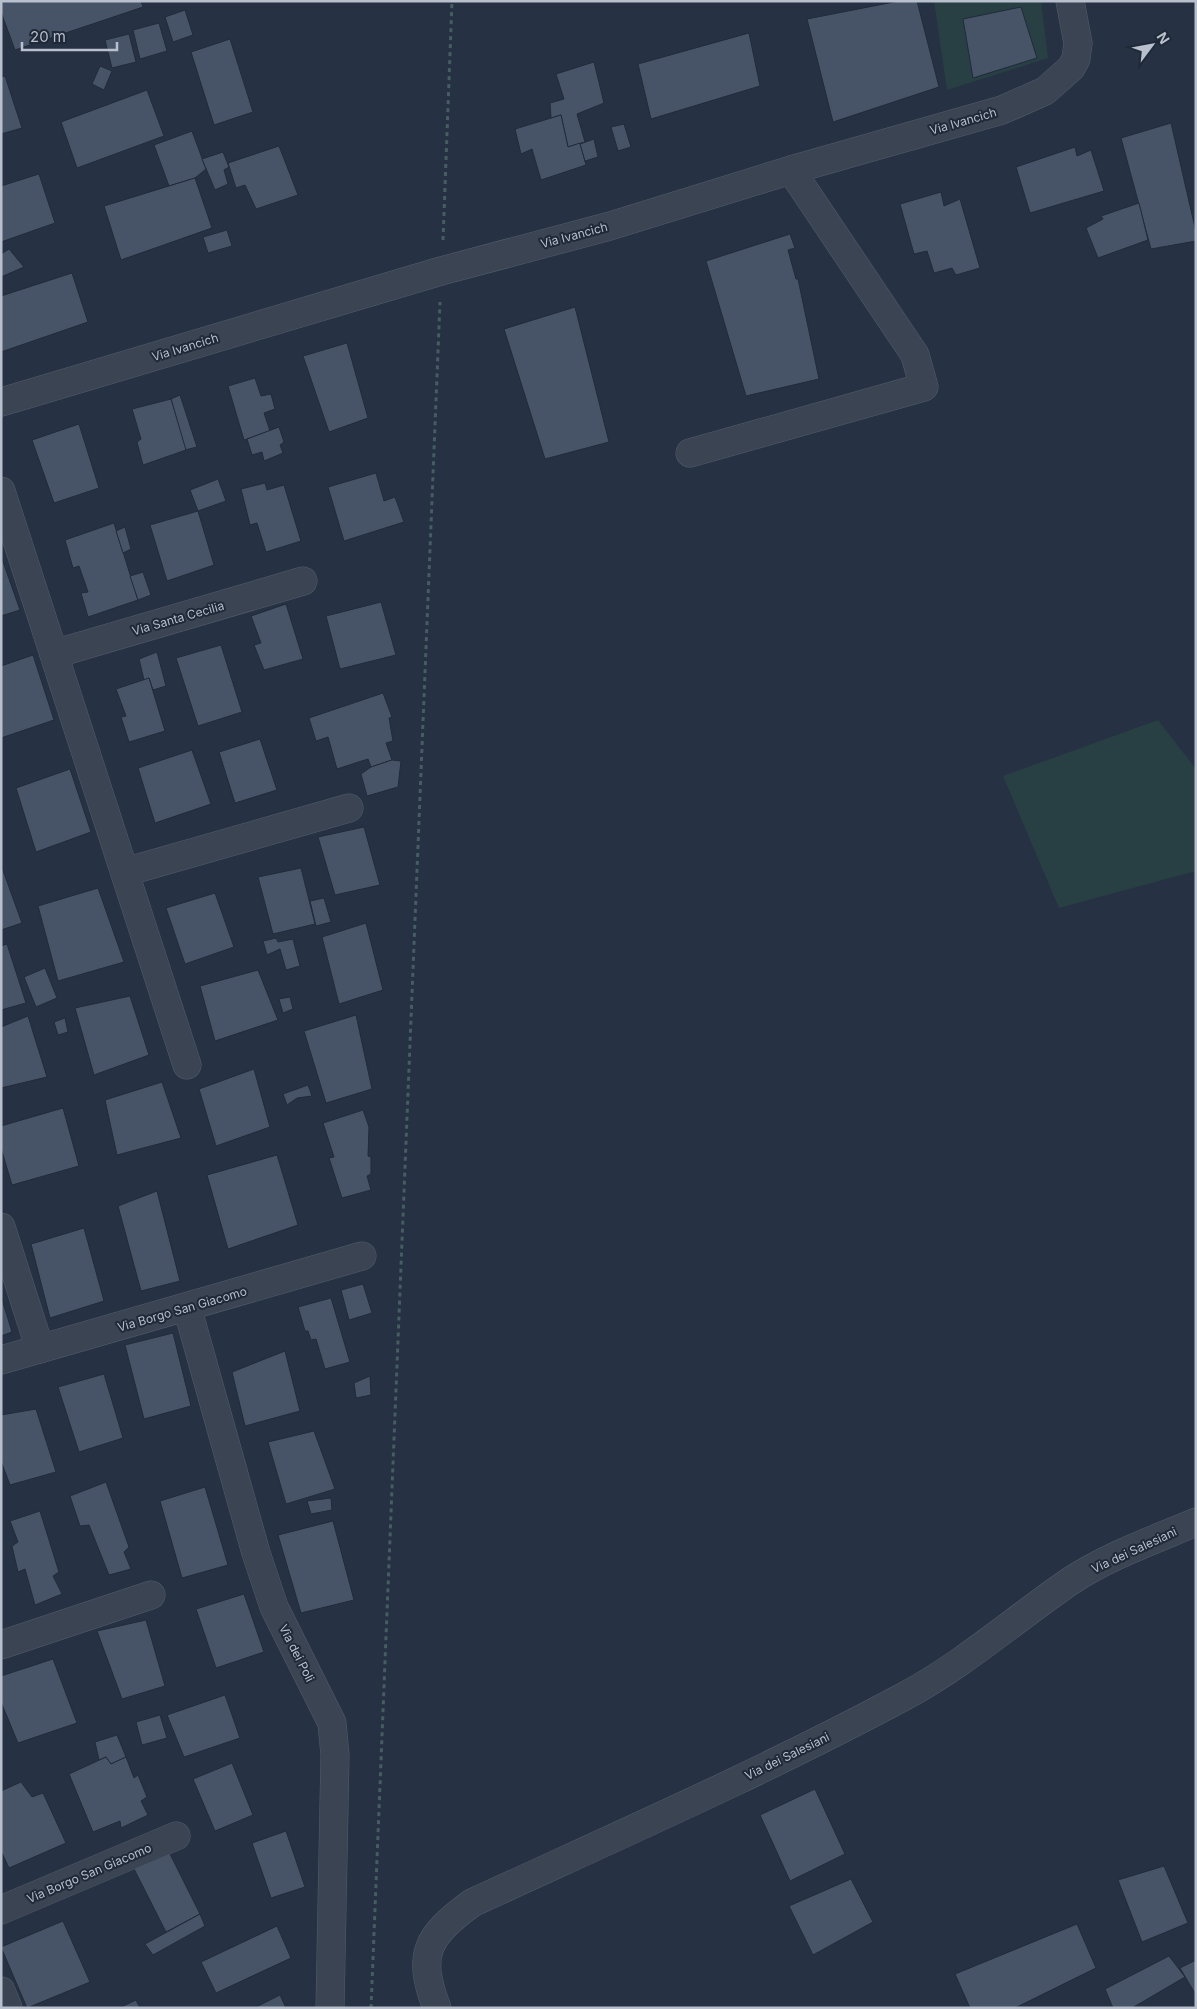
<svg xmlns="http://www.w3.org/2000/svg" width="1197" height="2009" viewBox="0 0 1197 2009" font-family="Inter,sans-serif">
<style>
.green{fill:#284044;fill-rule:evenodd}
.building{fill:#475468;stroke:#212b3a}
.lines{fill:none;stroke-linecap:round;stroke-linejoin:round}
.street-casing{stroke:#535c6a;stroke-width:29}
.path{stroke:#465d61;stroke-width:3;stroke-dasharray:4 4;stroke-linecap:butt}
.street{stroke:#3a4453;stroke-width:28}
.labels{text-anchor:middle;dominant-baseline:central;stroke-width:4;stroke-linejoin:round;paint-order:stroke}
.street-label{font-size:12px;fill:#b8bfcd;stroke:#1f2938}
</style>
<rect width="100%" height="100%" fill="#263143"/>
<g class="green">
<path d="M934 1H1041L1048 58 947 90ZM1021 7 1037 58 974 78 963 19Z"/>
<path d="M1158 720 1196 769V871L1059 908 1003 776Z"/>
</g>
<g class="building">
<path d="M1 1H141L143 7 15 50 1 12Z"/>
<path d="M899 1H917L939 87 833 122 807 19Z"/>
<path d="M1021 7 1037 58 973 78 963 19Z"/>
<path d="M185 10 193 35 173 42 165 17Z"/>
<path d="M159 23 167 51 140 59 133 30Z"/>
<path d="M749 33 760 86 651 119 638 64Z"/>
<path d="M129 34 136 62 112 68 105 40Z"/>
<path d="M230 39 253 112 214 125 191 52Z"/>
<path d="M594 62 604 103 577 114 585 142 568 147 561 115 551 118 550 103 564 99 556 74Z"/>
<path d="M100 66 112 71 104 90 92 84Z"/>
<path d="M5 76 22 128 1 134V77Z"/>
<path d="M147 90 164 136 77 168 61 122Z"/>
<path d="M561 115 568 147 580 143 586 165 541 180 532 149 521 154 515 129Z"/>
<path d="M1171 123 1196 232V241L1151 249 1121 138Z"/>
<path d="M624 124 631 147 618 151 611 127Z"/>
<path d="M192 131 206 169 195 178 169 186 154 145Z"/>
<path d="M594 139 598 157 585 161 580 144Z"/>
<path d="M279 146 298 195 256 209 245 185 236 188 228 163Z"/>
<path d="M1075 147 1077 156 1091 150 1104 191 1030 213 1016 167Z"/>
<path d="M223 152 229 167 224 170 228 184 215 190 202 159Z"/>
<path d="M39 174 55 223 1 242V186Z"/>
<path d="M195 178 212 228 121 260 104 206Z"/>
<path d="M941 192 944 206 960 199 980 268 956 275 952 268 934 273 927 251 914 254 900 204Z"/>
<path d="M1139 203 1148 240 1098 258 1086 228 1103 219 1101 216Z"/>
<path d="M227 230 232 246 208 253 203 237Z"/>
<path d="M790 234 795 248 788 250 796 279H798L819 379 746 396 706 261Z"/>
<path d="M9 249 24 267 1 277V254Z"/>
<path d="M72 273 88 322 1 352V296Z"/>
<path d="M575 307 609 442 545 459 504 329Z"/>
<path d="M347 343 368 418 329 432 303 356Z"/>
<path d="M255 378 261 396 271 394 275 409 264 413 270 431 244 440 228 386Z"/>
<path d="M180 395 197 447 185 450 171 399Z"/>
<path d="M171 399 186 450 143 465 137 442 141 439 132 409Z"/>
<path d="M79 424 99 488 54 503 32 440Z"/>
<path d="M279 427 284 442 280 445 283 453 264 461 262 452 252 455 247 439Z"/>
<path d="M376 473 384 501 395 497 404 522 344 541 328 487Z"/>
<path d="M218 479 226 501 198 511 190 490Z"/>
<path d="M265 483 267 490 284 485 301 541 266 552 257 523 250 525 241 489Z"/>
<path d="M198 511 214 565 167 581 150 525Z"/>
<path d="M114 523 138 600 88 617 81 593 88 592 79 566 73 568 65 540Z"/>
<path d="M125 527 131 549 123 553 116 531Z"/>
<path d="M1 556 20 610 1 616Z"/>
<path d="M143 572 151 595 138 600 130 576Z"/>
<path d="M381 602 396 655 340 669 326 616Z"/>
<path d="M286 604 303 659 264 670 254 645 261 643 251 616Z"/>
<path d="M221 645 242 712 198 726 176 658Z"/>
<path d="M157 652 166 686 153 690 149 678 144 680 139 659Z"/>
<path d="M33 655 54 720 1 738V666Z"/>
<path d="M149 678 165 731 129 742 121 717 126 716 116 689Z"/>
<path d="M383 693 392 717 389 718 393 741 386 743 392 760 371 767 368 759 337 769 328 737 316 741 309 718Z"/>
<path d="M260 739 277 790 235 803 219 752Z"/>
<path d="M192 750 211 804 155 823 138 768Z"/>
<path d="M392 760 401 761 398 787 367 796 361 774 371 767Z"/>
<path d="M70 769 91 832 36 852 16 788Z"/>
<path d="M364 827 380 885 335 895 318 837Z"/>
<path d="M1 865 22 923 1 930Z"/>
<path d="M301 868 315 924 273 934 258 877Z"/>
<path d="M98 888 124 962 58 981 38 906Z"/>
<path d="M215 893 234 947 185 964 166 908Z"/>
<path d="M324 898 331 922 316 926 310 901Z"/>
<path d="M366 923 383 990 339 1004 322 937Z"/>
<path d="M276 938 278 942 293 939 300 966 286 970 280 949 267 955 263 941Z"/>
<path d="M7 944 26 1003 1 1010V946Z"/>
<path d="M45 968 57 998 36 1007 24 977Z"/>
<path d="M258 970 278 1020 215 1041 200 986Z"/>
<path d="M130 996 149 1055 94 1075 75 1008Z"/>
<path d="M290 997 293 1009 283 1013 279 999Z"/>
<path d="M356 1015 372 1089 326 1103 304 1031Z"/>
<path d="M28 1016 47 1077 1 1088V1027Z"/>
<path d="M65 1018 68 1032 58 1035 54 1022Z"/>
<path d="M254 1069 270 1127 216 1146 199 1089Z"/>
<path d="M162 1082 181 1138 117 1155 105 1100Z"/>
<path d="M308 1085 312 1096 297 1098 287 1105 283 1094Z"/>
<path d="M63 1108 79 1166 12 1185 1 1148V1126Z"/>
<path d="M363 1110 369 1127 368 1156 371 1157V1174L367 1176 371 1190 342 1198 329 1158 334 1157 323 1123Z"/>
<path d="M277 1155 298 1225 228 1249 207 1175Z"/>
<path d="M157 1191 180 1281 141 1291 118 1206Z"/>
<path d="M84 1228 104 1301 50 1318 31 1244Z"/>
<path d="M363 1284 372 1313 349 1320 341 1290Z"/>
<path d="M1 1296 12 1332 1 1336Z"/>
<path d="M331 1298 350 1362 325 1369 316 1339 311 1340 308 1331H305L298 1307Z"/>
<path d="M173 1333 191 1406 144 1419 125 1345Z"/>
<path d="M285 1351 300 1411 245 1426 232 1372Z"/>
<path d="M104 1374 123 1438 79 1452 58 1387Z"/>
<path d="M370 1376 371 1395 356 1398 354 1383Z"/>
<path d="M36 1409 56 1472 10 1485 1 1461V1415Z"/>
<path d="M314 1431 335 1489 286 1504 268 1442Z"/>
<path d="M106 1482 129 1547 124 1552 131 1569 109 1575 89 1525 80 1526 70 1496Z"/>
<path d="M205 1487 228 1565 182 1578 160 1501Z"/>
<path d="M331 1498 332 1510 311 1514 307 1501Z"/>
<path d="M40 1511 59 1572 53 1576 62 1594 35 1605 25 1569 18 1572 12 1546 18 1542 10 1521Z"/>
<path d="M333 1521 354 1600 301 1613 278 1535Z"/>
<path d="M244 1594 264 1652 216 1668 196 1609Z"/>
<path d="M146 1620 165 1686 122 1699 97 1631Z"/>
<path d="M53 1659 77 1723 18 1743 1 1702V1676Z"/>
<path d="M225 1695 240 1738 184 1757 167 1715Z"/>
<path d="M160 1715 167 1738 142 1745 136 1722Z"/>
<path d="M117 1735 126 1757 111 1764 106 1757 99 1760 95 1742Z"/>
<path d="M106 1757 111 1764 126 1757 134 1778 138 1775 147 1797 141 1801 148 1815 121 1828 120 1821 93 1832 69 1774Z"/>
<path d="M232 1763 253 1815 215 1831 193 1779Z"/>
<path d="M21 1782 32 1797 43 1793 66 1843 9 1868 1 1851V1791Z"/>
<path d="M815 1789 845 1854 790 1881 760 1815Z"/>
<path d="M286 1831 305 1887 271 1898 252 1843Z"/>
<path d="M166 1846 200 1914 166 1932 132 1865Z"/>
<path d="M1164 1866 1188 1923 1142 1942 1118 1880Z"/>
<path d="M851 1879 873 1922 813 1955 789 1906Z"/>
<path d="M200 1914 205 1926 153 1955 145 1944Z"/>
<path d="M63 1921 90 1982 27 2008 1 1947Z"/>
<path d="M1077 1924 1096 1968 1015 2008H970L955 1974Z"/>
<path d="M277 1926 291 1958 216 1993 201 1962Z"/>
<path d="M1169 1956 1185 1977 1132 2008H1113L1105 1989Z"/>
<path d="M1196 1960V1995L1180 1968Z"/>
<path d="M280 1995 286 2008H254Z"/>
<path d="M136 2000 140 2008H119Z"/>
</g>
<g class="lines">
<defs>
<g id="street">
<path d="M1 402 441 271 610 226 791 170 1002 110 1045 91 1071 68 1076 59 1078 43 1070 1"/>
<path d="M690 453 924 387 915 355 791 170"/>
<path d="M1 491 187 1065"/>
<path d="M54 654 303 581"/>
<path d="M125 872 349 808"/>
<path d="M1 1227 40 1349"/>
<path d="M187 1307 256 1553 274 1607 332 1723 335 1755 330 2008"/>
<path d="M1 1360 362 1256"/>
<path d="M1 1645 151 1595"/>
<path d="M1 1910 176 1836"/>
<path d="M1 1991 8 2008"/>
<path d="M437 2008C416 1954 427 1936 472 1903 617 1836 763 1772 903 1697 963 1665 1014 1620 1069 1582 1108 1556 1154 1540 1196 1522"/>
</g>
</defs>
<use href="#street" class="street-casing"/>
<g class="path">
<path d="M443 240 452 1"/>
<path d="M371 2008 440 302"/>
</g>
<use href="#street" class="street"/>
</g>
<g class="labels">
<g class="street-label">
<text transform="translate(963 121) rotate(-16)">Via Ivancich</text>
<text transform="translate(574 235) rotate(-15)">Via Ivancich</text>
<text transform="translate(185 347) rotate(-17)">Via Ivancich</text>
<text transform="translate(178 618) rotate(-16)">Via Santa Cecilia</text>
<text transform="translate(182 1309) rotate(-16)">Via Borgo San Giacomo</text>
<text transform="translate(1134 1550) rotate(-25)">Via dei Salesiani</text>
<text transform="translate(297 1653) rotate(63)">Via dei Poli</text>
<text transform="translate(787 1756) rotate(-26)">Via dei Salesiani</text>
<text transform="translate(89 1873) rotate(-23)">Via Borgo San Giacomo</text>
</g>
</g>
<rect width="1197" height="2009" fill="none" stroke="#b8bfcd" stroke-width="5"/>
<g transform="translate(1152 45) rotate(58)" stroke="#1f2938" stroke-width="4" paint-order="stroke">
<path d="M0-4L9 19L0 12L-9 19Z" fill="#b8bfcd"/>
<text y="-8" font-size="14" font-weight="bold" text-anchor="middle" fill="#b8bfcd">N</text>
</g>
<path d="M22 42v8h95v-8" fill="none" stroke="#b8bfcd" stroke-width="2.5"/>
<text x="30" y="42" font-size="15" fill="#b8bfcd" stroke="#1f2938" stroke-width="4" paint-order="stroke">20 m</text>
</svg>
